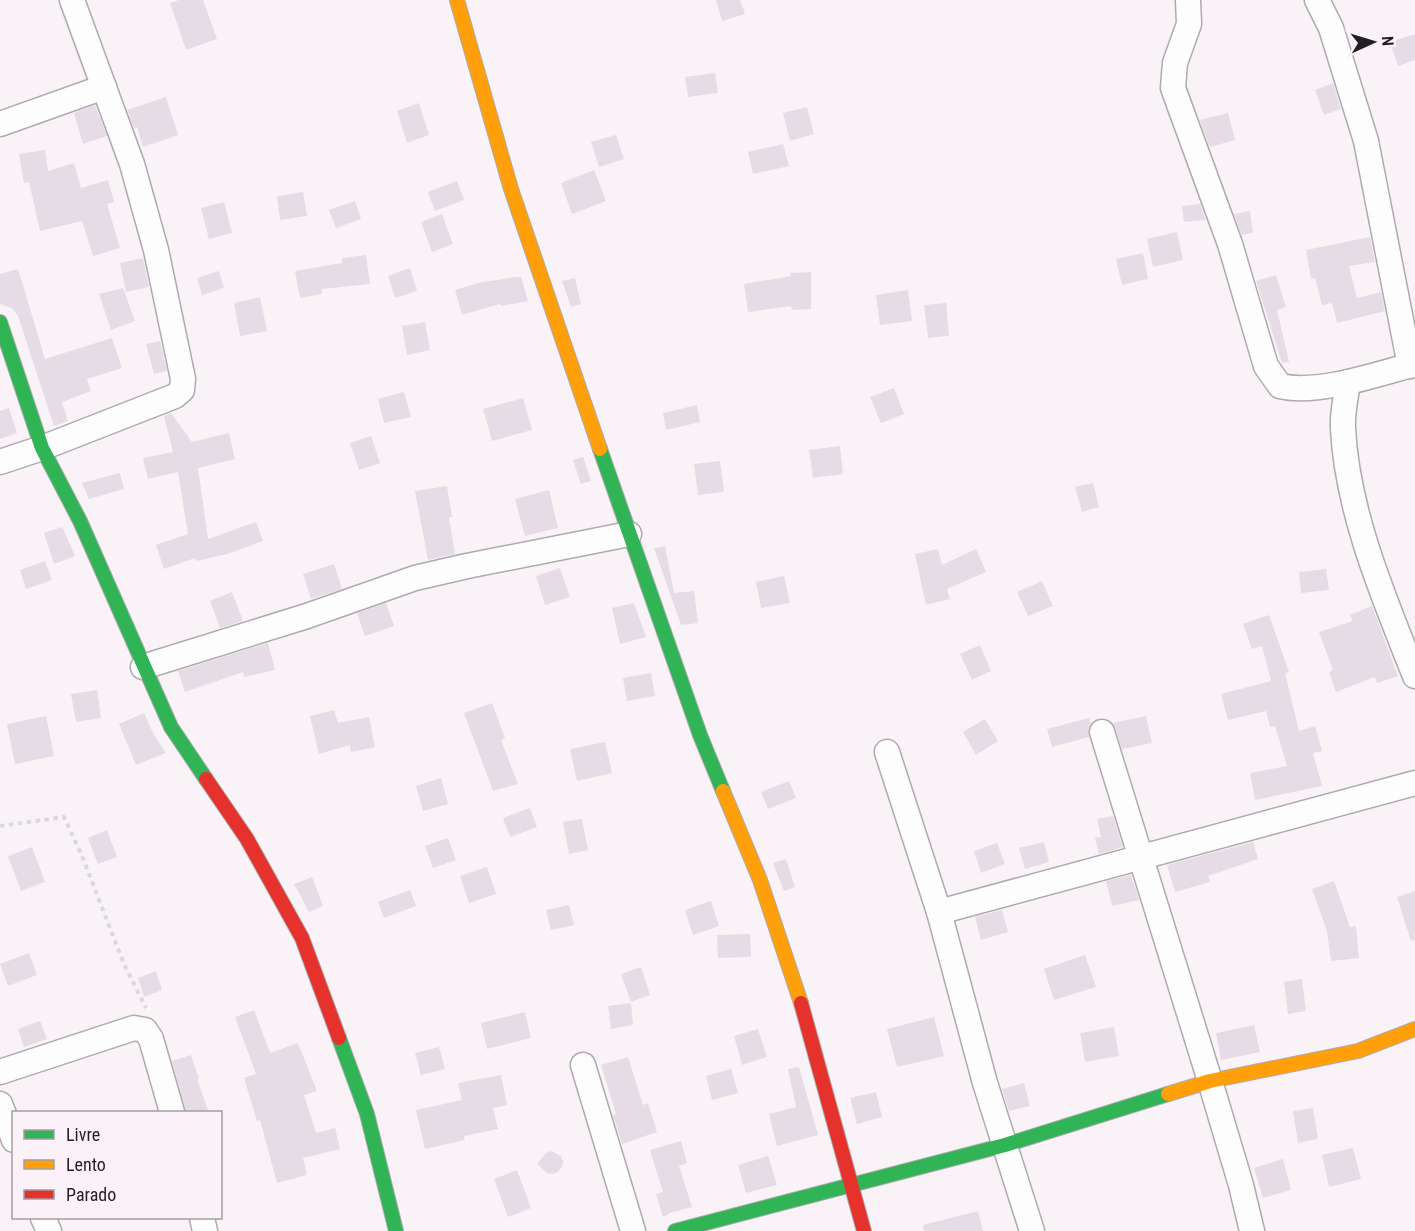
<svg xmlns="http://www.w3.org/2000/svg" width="1415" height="1231" viewBox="0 0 1415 1231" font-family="'Roboto Condensed',sans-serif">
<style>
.building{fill:#e6dce5}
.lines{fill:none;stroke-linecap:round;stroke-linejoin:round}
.street-casing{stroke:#aeaaad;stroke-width:27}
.fast-casing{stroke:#aeaaad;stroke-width:16}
.slow-casing{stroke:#aeaaad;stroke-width:16}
.jam-casing{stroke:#aeaaad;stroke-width:16}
.path{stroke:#dad9da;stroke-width:4;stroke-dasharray:4.5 4.5;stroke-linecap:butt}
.street{stroke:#fefdfe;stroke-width:24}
.fast{stroke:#30b455;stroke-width:14}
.slow{stroke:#ff9f0a;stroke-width:14}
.jam{stroke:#e5322d;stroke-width:14}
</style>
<rect width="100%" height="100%" fill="#f9f3f8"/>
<g class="building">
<path d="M179 0H203L217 39 186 50 170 3Z"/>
<path d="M716 0H740L745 14 722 21Z"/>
<path d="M1415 34V60L1398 66 1390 42Z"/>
<path d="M715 73 718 93 688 97 685 77Z"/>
<path d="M1333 83 1341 109 1324 115 1315 90Z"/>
<path d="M166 97 178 135 143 147 137 127 134 128 127 110Z"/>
<path d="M419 103 429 135 407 143 397 111Z"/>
<path d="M95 105 107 136 83 144 74 113Z"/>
<path d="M807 107 814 134 790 141 783 113Z"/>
<path d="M1228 113 1235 140 1210 147 1200 120Z"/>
<path d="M616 135 624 159 599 167 591 142Z"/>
<path d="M783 144 789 166 753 174 748 152Z"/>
<path d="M45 150 48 171 74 163 81 188 108 180 114 202 107 204 120 248 93 256 82 221 40 231 29 182 24 183 19 154Z"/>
<path d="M594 170 606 201 572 214 561 183Z"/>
<path d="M457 181 464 200 435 211 428 192Z"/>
<path d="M303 192 307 216 280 220 277 196Z"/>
<path d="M355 201 361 219 336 228 329 210Z"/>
<path d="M224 202 232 233 209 239 201 208Z"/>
<path d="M1200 204 1206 220 1184 222 1182 206Z"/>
<path d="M1250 211 1253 233 1242 235 1234 214Z"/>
<path d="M442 214 453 244 432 252 421 222Z"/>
<path d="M1177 232 1183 260 1153 267 1147 239Z"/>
<path d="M1370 237 1375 262 1349 266 1357 298 1381 292 1385 311 1337 323 1332 303 1322 305 1315 278 1311 279 1306 250Z"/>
<path d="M1143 253 1148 279 1122 285 1116 259Z"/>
<path d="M366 255 370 284 322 289V294L300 298 295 271 342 263V258Z"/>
<path d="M143 258 149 287 126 292 120 263Z"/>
<path d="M410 268 417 291 395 298 388 276Z"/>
<path d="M18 269 45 359 112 338 122 368 87 379 91 391 62 402 68 421 54 426 18 316 12 308 0 304V274Z"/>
<path d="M219 271 224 288 202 295 197 278Z"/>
<path d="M811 272V309L792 310 791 306 748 312 744 284 791 276 790 273Z"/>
<path d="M1276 275 1286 307 1277 310 1289 362 1282 363 1256 281Z"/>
<path d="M516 277H521L528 301 501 306 500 304 462 315 455 290 478 283Z"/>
<path d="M575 278 581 304 571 307 562 281Z"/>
<path d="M123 288 135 321 111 330 99 294Z"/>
<path d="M908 290 912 321 880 325 876 295Z"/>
<path d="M260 297 267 331 240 336 234 303Z"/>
<path d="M946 303 949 336 928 338 924 305Z"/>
<path d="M425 322 430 350 407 355 402 326Z"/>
<path d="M160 341 167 371 154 374 146 344Z"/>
<path d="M894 388 904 414 881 423 870 397Z"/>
<path d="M404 392 411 417 384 423 378 399Z"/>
<path d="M523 398 532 430 492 441 483 409Z"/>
<path d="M697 405 700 422 666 430 663 413Z"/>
<path d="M9 408 17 433 0 439V411Z"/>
<path d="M171 413 192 442 229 433 235 459 198 468 208 539 256 522 263 541 227 554 196 561 195 558 164 569 156 545 188 534 178 472 148 479 143 458 173 452 164 416Z"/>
<path d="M371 436 380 463 359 470 350 443Z"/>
<path d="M840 446 843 474 813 478 809 450Z"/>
<path d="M583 457 591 481 581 484 573 460Z"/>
<path d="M720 461 724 492 698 495 694 464Z"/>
<path d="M120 473 124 489 89 499 82 483Z"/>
<path d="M1093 483 1099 507 1082 512 1075 487Z"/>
<path d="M447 486 452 517H449L455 554 428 560 415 491Z"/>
<path d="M549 490 558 528 525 536 515 499Z"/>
<path d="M62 527 75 556 54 564 44 533Z"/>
<path d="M665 546 674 593 694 591 698 623 681 625 654 548Z"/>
<path d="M938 549 942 565 976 549 986 572 947 589 950 599 926 605 915 554Z"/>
<path d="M45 561 52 580 26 589 20 570Z"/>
<path d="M334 564 342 589 311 599 303 574Z"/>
<path d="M560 568 570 597 545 605 536 576Z"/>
<path d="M1326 569 1329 590 1301 593 1299 572Z"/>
<path d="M784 576 790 603 761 608 756 582Z"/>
<path d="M1042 581 1053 606 1028 616 1017 592Z"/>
<path d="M232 592 243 621 220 628 210 601Z"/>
<path d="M386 603 394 626 365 636 357 613Z"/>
<path d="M634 603 646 637 620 644 612 608Z"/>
<path d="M1372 606 1398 676 1377 683 1375 677 1336 692 1329 672 1333 670 1319 632 1353 621 1350 615Z"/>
<path d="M1269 615 1289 672 1285 673 1299 731 1315 726 1322 751 1313 753 1322 786 1255 800 1250 773 1287 766 1275 726 1270 727 1266 711 1228 720 1221 694 1271 681 1262 646 1252 649 1243 624Z"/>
<path d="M268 643 275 670 244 677 243 672 185 692 178 671Z"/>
<path d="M980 645 991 671 972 680 960 654Z"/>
<path d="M651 673 655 696 627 701 623 678Z"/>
<path d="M97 690 101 718 76 722 71 694Z"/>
<path d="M492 703 505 738 501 740 518 784 493 791 464 713Z"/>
<path d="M334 710 338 723 369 717 375 747 351 752 350 745 319 754 310 716Z"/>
<path d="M144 713 154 735 166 753 136 765 119 724Z"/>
<path d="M46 716 54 756 15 764 7 724Z"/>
<path d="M1146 716 1152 743 1122 749 1113 723Z"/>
<path d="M1089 718 1091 724 1088 729 1089 737 1052 747 1047 729Z"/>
<path d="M985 719 998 741 976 755 963 732Z"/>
<path d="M605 742 612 773 577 781 570 749Z"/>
<path d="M441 778 448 804 423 811 416 786Z"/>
<path d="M789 781 796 798 768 809 761 792Z"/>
<path d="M530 808 537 827 510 837 503 818Z"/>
<path d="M1113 816 1123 847 1099 854 1095 838 1101 837 1097 819Z"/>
<path d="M582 819 588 850 569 854 563 822Z"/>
<path d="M107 830 117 857 98 864 88 838Z"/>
<path d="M448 838 456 860 433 868 425 846Z"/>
<path d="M1044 842 1049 862 1025 869 1019 848Z"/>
<path d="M1253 842 1258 859 1208 876 1210 882 1175 892 1167 865Z"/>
<path d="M997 843 1005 864 981 873 974 851Z"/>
<path d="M32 847 45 882 21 891 8 856Z"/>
<path d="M786 859 795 887 784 891 773 863Z"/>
<path d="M487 867 496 894 469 903 460 876Z"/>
<path d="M1131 875 1139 900 1112 906 1106 881Z"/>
<path d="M312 877 323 906 309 912 294 884Z"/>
<path d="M1334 881 1350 927 1356 926 1359 958 1331 961 1327 931 1312 889Z"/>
<path d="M410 890 416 906 384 918 378 902Z"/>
<path d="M1415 891V940L1411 941 1397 897Z"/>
<path d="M711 901 719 926 693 935 685 910Z"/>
<path d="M569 905 574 925 551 930 546 910Z"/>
<path d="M1002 910 1008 932 981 940 975 917Z"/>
<path d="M750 934 751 957 718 958 717 935Z"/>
<path d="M29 953 37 975 8 986 0 964Z"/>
<path d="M1085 955 1096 987 1054 1000 1044 969Z"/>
<path d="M641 967 650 995 631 1002 621 974Z"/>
<path d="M156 971 162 990 144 997 138 978Z"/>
<path d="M1302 979 1306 1011 1288 1014 1284 982Z"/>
<path d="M631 1003 633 1025 611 1029 608 1006Z"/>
<path d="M254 1010 270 1053 298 1043 317 1091 304 1095 316 1133 335 1128 340 1149 303 1158 307 1175 277 1183 260 1120 257 1121 244 1078 256 1074 235 1017Z"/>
<path d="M525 1012 531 1038 487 1049 481 1023Z"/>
<path d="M934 1017 944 1056 897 1067 887 1029Z"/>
<path d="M40 1021 47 1039 24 1047 18 1029Z"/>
<path d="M1254 1025 1260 1052 1221 1060 1216 1033Z"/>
<path d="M1114 1027 1119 1056 1085 1062 1080 1033Z"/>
<path d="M758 1029 767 1057 742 1065 734 1036Z"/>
<path d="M439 1047 445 1069 421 1075 415 1053Z"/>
<path d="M191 1055 199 1079H197L209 1113H186L172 1061Z"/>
<path d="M628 1057 643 1105 648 1103 657 1132 622 1144 613 1115 616 1114 601 1065Z"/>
<path d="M799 1067 818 1135 777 1146 769 1114 796 1107 788 1069Z"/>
<path d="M731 1069 738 1093 712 1100 706 1076Z"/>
<path d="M501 1075 507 1105 493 1108 498 1129 464 1136 465 1140 425 1149 416 1110 462 1100 458 1083Z"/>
<path d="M1024 1083 1030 1106 1009 1111 1002 1089Z"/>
<path d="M876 1092 882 1117 857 1124 850 1098Z"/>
<path d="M1313 1108 1318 1139 1298 1143 1293 1111Z"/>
<path d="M681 1141 687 1163 679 1166 692 1207 670 1213 663 1217 656 1194 663 1192 650 1150Z"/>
<path d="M1353 1148 1361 1179 1329 1187 1322 1155Z"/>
<path d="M551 1151 561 1156 563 1162 562 1167 558 1172 553 1174 547 1173 537 1164 545 1154Z"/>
<path d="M768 1156 777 1185 746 1193 738 1165Z"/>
<path d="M1283 1159 1291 1190 1263 1198 1254 1168Z"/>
<path d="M517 1170 531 1208 508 1217 494 1179Z"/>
<path d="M978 1211 983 1231H924L923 1225Z"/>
</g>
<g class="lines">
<defs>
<g id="street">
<path d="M1188 0 1189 24 1175 63 1173 88 1230 244 1266 366 1280 386C1318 395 1377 374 1415 364"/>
<path d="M1317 0 1331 28 1366 141 1410 366"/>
<path d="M0 124 104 87"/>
<path d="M1348 382C1346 396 1342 413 1343 428 1347 512 1384 598 1415 676"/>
<path d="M0 462 42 448 175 396 182 390 183 379 156 250 132 164 72 0"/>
<path d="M143 667 307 616 415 578 467 566 629 534"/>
<path d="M1102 732 1210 1081 1241 1185 1252 1231"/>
<path d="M887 752 939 912 985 1083 1032 1231"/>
<path d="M939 912 1415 783"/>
<path d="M583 1065 633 1231"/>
<path d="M0 1072 134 1028 145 1030 151 1039 172 1112"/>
<path d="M0 1104 14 1140"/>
<path d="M43 1218 49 1231"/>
<path d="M202 1218 205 1231"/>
</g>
<g id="fast">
<path d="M0 322 42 448 80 521 171 727 206 779"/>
<path d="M600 449 700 735 723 791"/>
<path d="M339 1038 367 1114 396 1231"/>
<path d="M675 1231 1005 1145 1168 1094"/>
</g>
<g id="slow">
<path d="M457 0 511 189 600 449"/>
<path d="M723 791 760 880 801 1003"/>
<path d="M1168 1094 1210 1081 1358 1051 1415 1029"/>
</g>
<g id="jam">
<path d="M206 779 247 839 302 938 339 1038"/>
<path d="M801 1003 864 1231"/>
</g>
</defs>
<use href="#street" class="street-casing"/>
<use href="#fast" class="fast-casing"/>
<use href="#slow" class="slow-casing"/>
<use href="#jam" class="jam-casing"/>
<path class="path" d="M0 826 64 817 82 856 124 964 146 1008"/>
<use href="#street" class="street"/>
<use href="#fast" class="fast"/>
<use href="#slow" class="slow"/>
<use href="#jam" class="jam"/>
</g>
<rect x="12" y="1111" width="210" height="108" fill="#fbf1f9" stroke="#a49da3" stroke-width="1.5"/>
<rect x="24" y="1130" width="30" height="9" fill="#30b455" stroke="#a49da3" stroke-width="1.5"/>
<text x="66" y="1141" font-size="18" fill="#221f22">Livre</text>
<rect x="24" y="1160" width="30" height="9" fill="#ff9f0a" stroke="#a49da3" stroke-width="1.5"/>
<text x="66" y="1171" font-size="18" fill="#221f22">Lento</text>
<rect x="24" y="1190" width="30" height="9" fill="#e5322d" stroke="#a49da3" stroke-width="1.5"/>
<text x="66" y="1201" font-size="18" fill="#221f22">Parado</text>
<g transform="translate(1373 42) rotate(86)" stroke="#fbf1f9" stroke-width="4.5" paint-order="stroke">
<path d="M0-4.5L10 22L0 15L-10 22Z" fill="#221f22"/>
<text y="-9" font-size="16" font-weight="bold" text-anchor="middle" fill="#221f22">N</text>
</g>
</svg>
